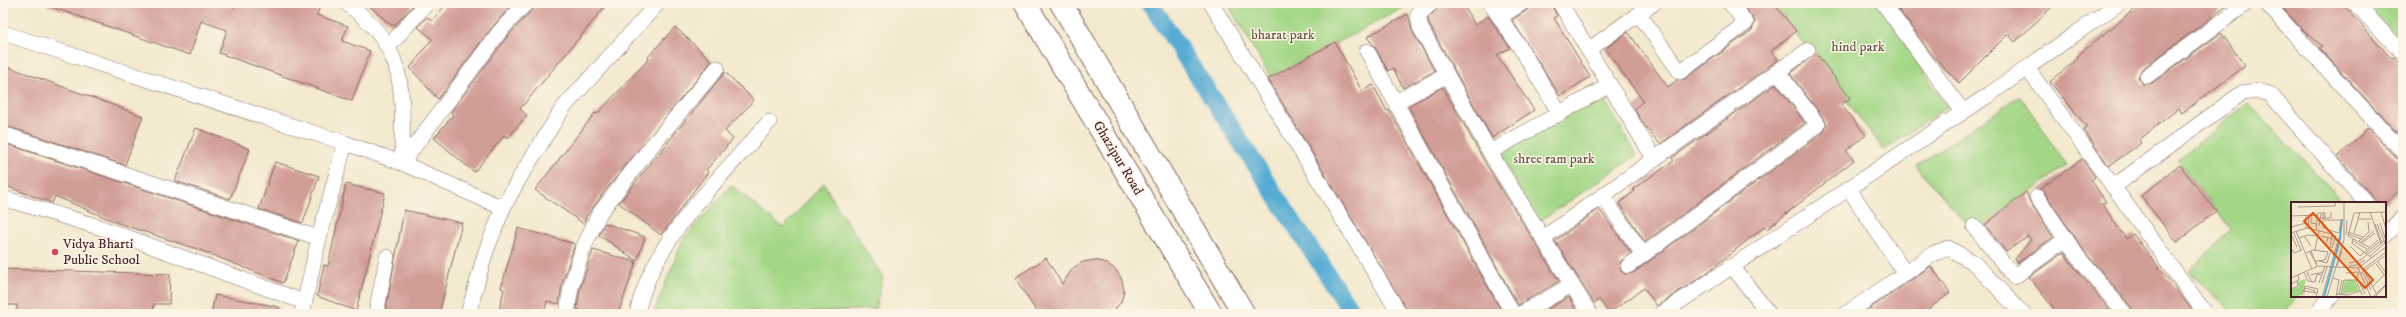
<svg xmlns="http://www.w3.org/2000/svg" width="2406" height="317" viewBox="0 0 2406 317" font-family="'IM FELL DW Pica',serif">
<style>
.green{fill:#a3d786;stroke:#767b58}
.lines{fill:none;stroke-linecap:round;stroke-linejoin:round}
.canal{stroke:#57acd3;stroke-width:18}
.building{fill:#d19d97}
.minor-casing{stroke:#856664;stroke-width:16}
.secondary-casing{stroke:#856664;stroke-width:24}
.minor{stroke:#fff;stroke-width:15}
.secondary{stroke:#fff;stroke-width:22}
.poi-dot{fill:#d1495b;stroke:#fcf5e5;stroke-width:1.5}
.labels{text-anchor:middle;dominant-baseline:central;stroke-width:3;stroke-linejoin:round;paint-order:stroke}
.park-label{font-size:14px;fill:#655646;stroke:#fcf5e5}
.street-label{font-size:14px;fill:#4a1f2b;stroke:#fcf5e5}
.poi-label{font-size:14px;fill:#4a1f2b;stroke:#fcf5e5;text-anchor:start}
.inset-river{fill:none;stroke:#57acd3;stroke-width:2}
.inset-road{fill:none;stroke:#af988d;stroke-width:1}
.view{fill:#e0560e;fill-opacity:0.15;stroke:#e0560e;stroke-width:2}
.inset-edge{fill:none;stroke:#4a1f2b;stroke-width:2}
</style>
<rect width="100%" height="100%" fill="#fcf5e5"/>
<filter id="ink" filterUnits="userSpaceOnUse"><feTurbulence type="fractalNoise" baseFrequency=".025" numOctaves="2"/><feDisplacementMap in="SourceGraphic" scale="8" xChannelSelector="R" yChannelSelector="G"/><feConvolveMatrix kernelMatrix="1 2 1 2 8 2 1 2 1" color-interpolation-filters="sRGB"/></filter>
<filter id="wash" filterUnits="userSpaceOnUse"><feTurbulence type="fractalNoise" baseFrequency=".012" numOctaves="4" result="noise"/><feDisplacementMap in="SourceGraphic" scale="16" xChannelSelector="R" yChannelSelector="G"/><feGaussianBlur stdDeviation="0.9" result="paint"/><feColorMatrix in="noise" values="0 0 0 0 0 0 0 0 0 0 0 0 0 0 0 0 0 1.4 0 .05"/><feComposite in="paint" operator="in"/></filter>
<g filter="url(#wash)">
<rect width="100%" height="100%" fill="#f3e9ce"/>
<g class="green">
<path d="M1234 3H1412L1271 78 1229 6Z"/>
<path d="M1773 3H1878L1947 107 1884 150Z"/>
<path d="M2355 3H2403V47Z"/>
<path d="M1595 84 1637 155 1537 223 1495 144Z"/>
<path d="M2020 96 2067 165 1977 231 1964 220 1916 166Z"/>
<path d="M2248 103 2345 203H2292V296H2299L2283 314H2235L2189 272 2231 229 2177 160Z"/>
<path d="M824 183 832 199 883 277 875 309 780 314H653L683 240 731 185 783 228Z"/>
</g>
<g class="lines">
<path class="canal" d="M1150 3 1353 314"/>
</g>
<g id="blocks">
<g class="building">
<path d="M47 3H219L234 8 236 3H321L317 15 348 26 342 41 370 51 352 101 219 53 227 30 201 21 190 55 46 5Z"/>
<path d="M366 3H415L395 25H391Z"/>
<path d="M447 3H514L493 26 438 99 410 68 432 39 418 27 427 17 432 21Z"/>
<path d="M535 3H608L520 109 527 115 508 138 505 135 474 172 434 138 453 115 451 112 507 37 533 9Z"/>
<path d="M1443 3H1462L1475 25 1488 16 1510 48 1497 55 1534 110 1492 138 1429 24 1428 18Z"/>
<path d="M1531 3H1551L1557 16 1554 18 1590 77 1560 96 1512 20 1527 10Z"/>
<path d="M1742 3H1773L1796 31 1771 51 1778 60 1660 144 1648 130 1634 109 1643 101 1605 49 1628 32 1668 87 1677 80 1685 79 1752 30 1755 21Z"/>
<path d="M1894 3H2056L2015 42 2008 34 1959 83 1934 57Z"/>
<path d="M2142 3H2228L2212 17 2142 69 2138 77 2143 84 2152 83 2221 33 2245 66 2182 113 2179 108 2139 140 2141 143 2109 166 2084 130 2087 127 2050 82 2078 58 2077 56Z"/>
<path d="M2278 3H2342L2391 58 2393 57 2403 68V139L2319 48 2322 46 2302 29Z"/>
<path d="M1408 14 1412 31 1435 71 1403 88 1393 68 1388 71 1375 47 1367 37Z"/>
<path d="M675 27 712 61 604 192 586 217 584 224 535 190 595 113 597 114 649 59 648 57Z"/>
<path d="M1335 42 1362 91 1373 85 1387 111 1389 110 1503 314H1409L1268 79Z"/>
<path d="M1816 53 1850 98 1841 105 1866 135 1846 151 1854 160 1767 229 1764 227 1704 275 1657 306 1644 288 1609 313 1599 300 1594 303 1555 241 1599 209 1631 253 1620 262 1621 271 1625 274 1633 273 1824 132 1827 124 1825 120 1790 74Z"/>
<path d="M3 65 143 116 125 165 3 125Z"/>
<path d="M725 72 754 100 725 131 733 139 706 170 708 172 661 235 619 203Z"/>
<path d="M1776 84 1805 123 1645 242 1619 203 1635 191 1633 189 1674 161 1672 158Z"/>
<path d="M1443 87 1487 166 1559 281 1518 305 1408 106Z"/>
<path d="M196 128 250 149 230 199 175 181Z"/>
<path d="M2368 128 2396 158 2403 161V187L2385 204 2378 203 2338 157Z"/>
<path d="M3 143 299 241 283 283 200 250 118 223 55 196 52 203 3 185Z"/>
<path d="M2082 159 2095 177 2091 180 2106 202 2102 204 2126 239 2133 234 2195 314H2134L2132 308 2085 252 2044 192 2040 189Z"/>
<path d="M275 162 319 176 303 223 259 209Z"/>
<path d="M2180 165 2216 211 2177 242 2141 196Z"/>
<path d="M346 184 385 193 356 311 317 296 324 265 328 266Z"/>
<path d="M2026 192 2030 202 2053 237 2018 263 2015 259 2031 240 2028 236 2006 252 1985 225Z"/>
<path d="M404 210 462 223 439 314H385Z"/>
<path d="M605 223 645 237 637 261 599 235Z"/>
<path d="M518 228 575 244 562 284 559 304 547 301 544 314H512L499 311 504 289 501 288Z"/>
<path d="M593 250 636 262 618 314H580V310L577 309 580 289Z"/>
<path d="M2064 252 2071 263 2113 314H2058L2029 277Z"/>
<path d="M1046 258 1062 284 1073 268 1083 262 1095 260 1106 263 1116 270 1122 280 1124 291 1121 302 1111 314H1038L1015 278Z"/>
<path d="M1931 266 1950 293 1922 314H1862Z"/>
<path d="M3 269 170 274 169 304H154L153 314H17V305H3Z"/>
<path d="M215 295 279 307V314H211Z"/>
<path d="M1569 297 1578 314H1539Z"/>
</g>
</g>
</g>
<g filter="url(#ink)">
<use href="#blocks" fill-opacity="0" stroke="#856664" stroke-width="1"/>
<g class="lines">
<defs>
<g id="minor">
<path d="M346 3C410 48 402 94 402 163"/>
<path d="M1211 3 1400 314"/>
<path d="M1432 3 1418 14 1420 27 1495 161 1590 314"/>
<path d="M1490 3 1520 47 1560 114"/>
<path d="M1560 3 1655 160"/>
<path d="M1883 3 1963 112"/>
<path d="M2266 3 2403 152"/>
<path d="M2355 3 2403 53"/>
<path d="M1639 14 1680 72 1746 23 1730 3"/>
<path d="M1500 17 1522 3"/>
<path d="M3 33 345 143 402 163 503 208"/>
<path d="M389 46 427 3"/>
<path d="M1588 50 1654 3"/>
<path d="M1367 51 1513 314"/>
<path d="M2027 68 2206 314"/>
<path d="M2147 76 2247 3"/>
<path d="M1396 102 1447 75"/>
<path d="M3 134 319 238"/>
<path d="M1490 152 1610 85"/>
<path d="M402 163 500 31 526 3"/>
<path d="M2113 187 2242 93 2257 91 2270 94 2366 203"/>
<path d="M1849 189 1905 273"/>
<path d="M1603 197 1643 254"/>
<path d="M2037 197 2078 257 2125 314"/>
<path d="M3 198 102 228 304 302"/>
<path d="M1974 226 2014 277 2066 239"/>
<path d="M2385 235 2403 217"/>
<path d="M1543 238 1808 50"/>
<path d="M1628 266 1818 125 1778 72"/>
<path d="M1732 266 1769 314"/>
<path d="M302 314 319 238 345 143"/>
<path d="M376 314 387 257"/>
<path d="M468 314 486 251 503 208 520 177 563 108 658 3"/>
<path d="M567 314 571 287 582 251 599 214 650 148 717 68"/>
<path d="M637 314C652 239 721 178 769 122"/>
<path d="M1521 314 1571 285"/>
<path d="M1661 314 1990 94 2119 3"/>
<path d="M1846 314 1933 254 1948 248 1973 262 2023 314"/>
<path d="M2316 314 2332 296"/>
</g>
<g id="secondary">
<path d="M1025 3 1211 314"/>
<path d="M1061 3 1244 314"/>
</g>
</defs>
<use href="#minor" class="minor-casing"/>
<use href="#secondary" class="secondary-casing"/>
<use href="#minor" class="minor"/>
<use href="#secondary" class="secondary"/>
</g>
</g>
<circle class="poi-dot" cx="55" cy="252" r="4"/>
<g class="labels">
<g class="park-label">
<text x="1283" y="35">bharat park</text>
<text x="1858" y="47">hind park</text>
<text x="1554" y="159">shree ram park</text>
</g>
<g class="street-label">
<text transform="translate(1118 158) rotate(59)">Ghazipur Road</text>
</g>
<g class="poi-label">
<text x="63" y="244">Vidya Bharti<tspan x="63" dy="16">Public School</tspan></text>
</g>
</g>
<g transform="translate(2291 202)">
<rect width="95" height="95" fill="#f3e9ce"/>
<path d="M15 77 11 93 2 95 0 87 8 85 6 80ZM54 78H64L68 89 51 92Z" fill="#a3d786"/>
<path class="inset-river" d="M33 95 49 37 51 17"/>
<path class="inset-road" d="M7 5 44 4 45 0M79 10 90 42M90 10 95 27M32 11V25L38 28M0 14 27 13M20 14V21L26 22M27 16H40V10M67 17H80M33 18H50L48 31 38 28M89 21 94 36M84 22 91 41M86 22 95 43M28 24 30 12M0 25 15 21M15 26V13M17 26 18 13M25 28 27 11H34V17M5 29 21 67M57 30 72 35M0 31 16 26 41 32 39 46 34 44 37 36M3 31 10 48M63 31 69 10M0 32 6 45M57 32 70 37M55 33 56 18M13 34 20 44M30 34 42 37M8 36 17 33 26 34M62 36 61 41 81 56M61 38 76 47M68 39 78 30 77 20M70 40 83 29M71 41 84 31M59 44 69 54 87 38M78 45 57 34 63 11 95 10M0 46 3 51 11 48M41 46 45 33M24 48 28 28M20 49 26 64M15 51 22 48 37 50 34 58 25 59M21 51H19L26 62M75 51 88 40M79 54 94 41M28 59 36 61 39 51M58 61 68 59 93 39M85 62 95 75M46 64 51 49M58 64 66 63 74 58M67 66 80 95M71 68 95 50M13 70 17 79 24 80 26 72 31 73M68 70 65 78 71 93M74 70 85 91M18 71H16L21 80M55 71 67 70M72 71 80 88M69 72 95 53M19 73 32 70M0 76 27 64 67 66 95 45M42 76 48 78 45 95M68 80 74 92M28 81 34 64M31 81 36 65M0 82 8 78 7 73M81 85 95 71 87 60M0 87 7 84 6 79M13 89 25 91M13 91 14 86 24 89V91M45 92 56 93 69 89M11 93 14 84 27 87 25 95M48 93 51 78M50 93 53 78H65M31 95 48 35M36 95 53 38V0M82 95 95 82M84 95 94 84"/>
<path class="view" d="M22 11 82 78 74 86 13 19Z"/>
<rect width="95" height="95" class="inset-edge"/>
</g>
<rect width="2406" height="317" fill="none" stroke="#fcf5e5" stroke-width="16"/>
</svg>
